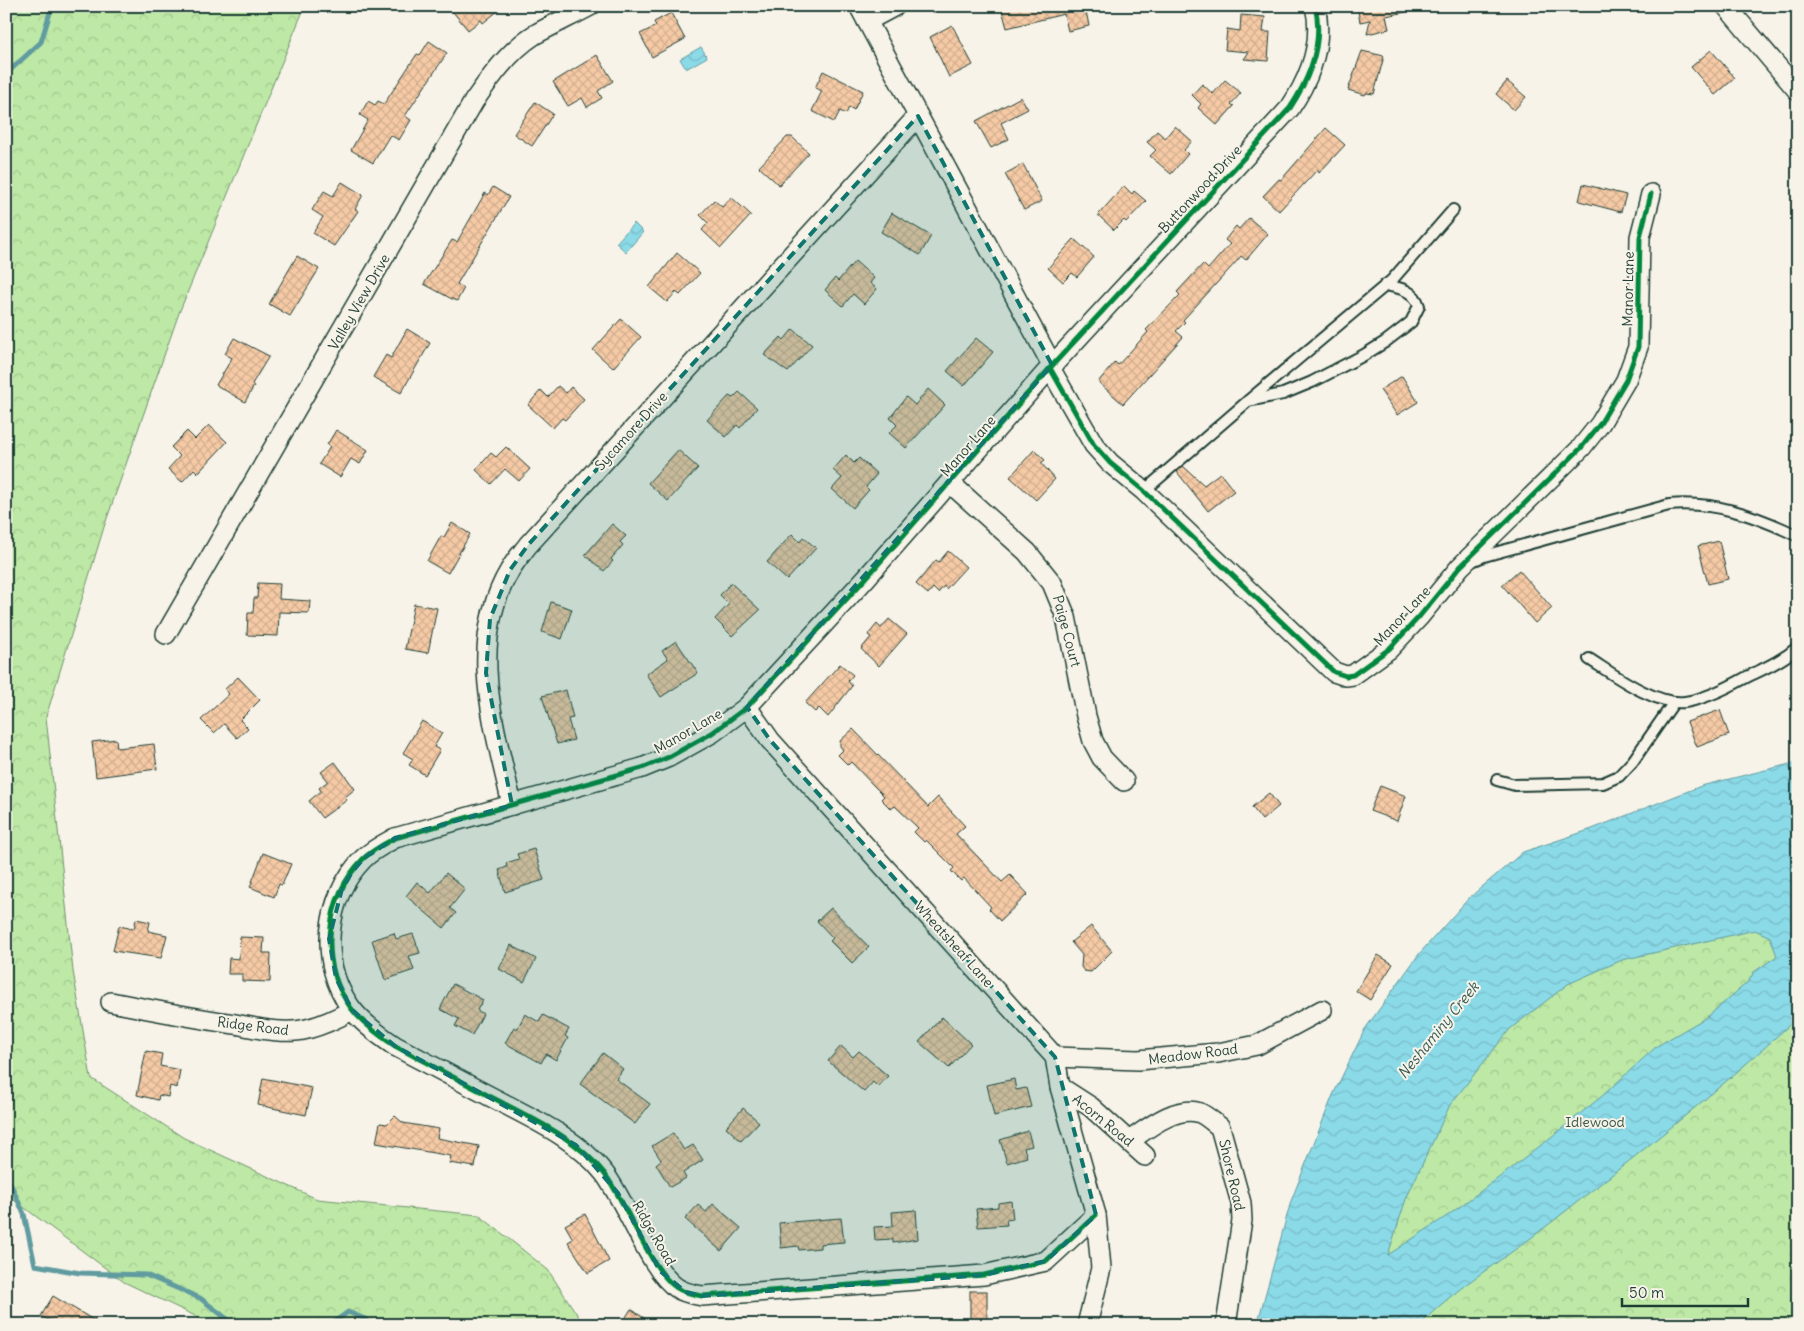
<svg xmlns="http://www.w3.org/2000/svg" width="1804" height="1331" viewBox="0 0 1804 1331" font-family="Delius,sans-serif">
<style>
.forest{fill:url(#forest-crowns);stroke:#6e926c}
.water{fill:url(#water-waves);stroke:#609ba0;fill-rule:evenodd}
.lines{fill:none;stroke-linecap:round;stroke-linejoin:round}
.stream{stroke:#609ba0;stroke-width:5}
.building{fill:url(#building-cross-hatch);stroke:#1f3d34}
.service-casing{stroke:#1f3d34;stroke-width:14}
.minor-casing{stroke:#1f3d34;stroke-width:22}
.service{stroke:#f7f3e8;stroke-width:10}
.minor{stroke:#f7f3e8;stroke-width:19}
.cycleway-casing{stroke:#f7f3e8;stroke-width:8}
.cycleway{stroke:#00873e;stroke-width:5}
.marked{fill:#0f766e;fill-opacity:0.2;stroke:#0f766e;stroke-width:4;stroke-dasharray:10 6;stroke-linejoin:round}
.labels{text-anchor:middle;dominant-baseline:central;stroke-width:4;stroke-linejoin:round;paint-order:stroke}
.street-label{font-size:14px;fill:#1f3d34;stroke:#f7f3e8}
.park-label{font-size:14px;fill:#375745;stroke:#f7f3e8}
.water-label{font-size:15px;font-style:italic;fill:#355c58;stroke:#f7f3e8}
</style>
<defs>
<pattern id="forest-crowns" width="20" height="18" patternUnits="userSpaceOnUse" patternTransform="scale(1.25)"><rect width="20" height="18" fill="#bde8a5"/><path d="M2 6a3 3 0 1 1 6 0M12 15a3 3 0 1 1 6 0" fill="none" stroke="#a2c88f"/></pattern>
<pattern id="water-waves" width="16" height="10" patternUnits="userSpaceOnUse" patternTransform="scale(1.25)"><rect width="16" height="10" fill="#8bdae8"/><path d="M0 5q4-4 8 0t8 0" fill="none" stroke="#78bcc8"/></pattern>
<pattern id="building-cross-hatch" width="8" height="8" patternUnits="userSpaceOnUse" patternTransform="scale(1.25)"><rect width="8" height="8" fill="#f6caa5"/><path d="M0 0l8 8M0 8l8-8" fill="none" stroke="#d2ae8f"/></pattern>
</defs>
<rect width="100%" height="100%" fill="#f7f3e8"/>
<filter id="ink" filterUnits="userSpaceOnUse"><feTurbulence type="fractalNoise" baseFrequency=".02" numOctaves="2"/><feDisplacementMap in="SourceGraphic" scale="10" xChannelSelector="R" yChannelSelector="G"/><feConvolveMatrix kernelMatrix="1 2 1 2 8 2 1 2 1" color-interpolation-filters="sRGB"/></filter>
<g filter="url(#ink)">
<g class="forest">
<path d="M6 6H305L179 313 104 527 46 717 73 971 91 1078 184 1138 317 1199 479 1215 548 1270 584 1325H214L124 1282 6 1194Z"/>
<path d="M1798 797V1325H1277L1373 1054Z"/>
</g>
<g class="water">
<path d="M701 47 707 57 686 69 680 59Z"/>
<path d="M634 223 643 232 626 252 616 243Z"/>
<path d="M1798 762V1017C1716 1094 1627 1163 1539 1232 1499 1263 1454 1288 1420 1325H1257L1291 1201 1333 1095 1365 1029 1419 954 1469 898 1523 852 1592 829 1701 786ZM1755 930 1770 937 1777 956 1754 972 1748 982 1707 1017 1657 1046 1601 1097 1520 1162 1447 1216 1388 1255 1406 1199 1450 1105 1510 1029 1568 984 1622 960Z"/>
</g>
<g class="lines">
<g class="stream">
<path d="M6 74 41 42 52 6"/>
<path d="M6 1174 24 1214 35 1265 80 1273 146 1275 200 1298 235 1325"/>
<path d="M330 1325 348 1312 365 1319 370 1325"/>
</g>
</g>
<g class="building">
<path d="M448 6H504L483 23 481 20 468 30Z"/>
<path d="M1001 6H1085L1089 26 1068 31 1064 14 1007 28Z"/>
<path d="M1357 6H1405L1406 12 1386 16 1389 29 1367 34 1370 20 1360 22Z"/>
<path d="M671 13 685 39 652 57 640 34 656 26 654 22Z"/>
<path d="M1241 15 1265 17 1263 32H1270L1268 61 1244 59 1249 52 1225 50 1227 29 1240 31Z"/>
<path d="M952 25 973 65 949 77 930 37Z"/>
<path d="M429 41 447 53 405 116 411 120 399 140 390 135 373 163 351 150 368 120 360 115 368 101 375 105 378 101 384 104 417 54 420 55Z"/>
<path d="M1711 50 1735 78 1715 95 1691 67Z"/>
<path d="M1362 51 1384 56 1374 94 1366 93 1365 95 1348 90Z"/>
<path d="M597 55 613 81 598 91 602 98 587 107 582 98 568 106 553 82Z"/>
<path d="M823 71 863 91 854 110 849 107 846 114 840 111 834 122 812 111 822 91 815 88Z"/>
<path d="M1225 80 1241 93 1231 104 1234 106 1217 125 1198 108 1201 104 1192 95 1202 84 1213 94Z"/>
<path d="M1507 81 1526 97 1514 110 1496 94Z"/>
<path d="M1021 97 1028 109 1001 123 1009 139 991 148 976 121Z"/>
<path d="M535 102 553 114 532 146 514 134Z"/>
<path d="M1175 126 1192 141 1184 150 1188 154 1171 174 1150 156 1156 150 1147 142 1157 131 1165 138Z"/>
<path d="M1326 128 1345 145 1319 173 1317 170 1279 211 1263 196 1279 179 1281 180Z"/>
<path d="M787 137H792L809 153 779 185 759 167Z"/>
<path d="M1023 164 1042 201 1024 210 1005 174Z"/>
<path d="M342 182 363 195 355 209 358 211 334 246 313 233 323 217 312 210 324 191 333 196Z"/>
<path d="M1583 184 1626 195 1621 212 1579 201Z"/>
<path d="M1124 186 1132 194 1134 191 1146 201 1126 222 1124 220 1114 230 1098 215Z"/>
<path d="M493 187 509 197 457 284 464 288 457 301 450 298 424 284 452 240 457 242 485 193 488 195Z"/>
<path d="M731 197 751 215 721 248 702 230 708 223 700 215 714 200 722 207Z"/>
<path d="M892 213 931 236 920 255 881 232Z"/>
<path d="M1249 218 1268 234 1246 260 1241 256 1237 261 1183 320 1185 322 1176 331 1183 337 1123 404 1098 382 1115 362 1118 365 1148 332 1146 330 1180 295 1177 292 1203 264 1208 269 1230 244 1225 240 1236 226 1239 229Z"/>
<path d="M1074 239 1094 257 1077 277 1072 273 1063 282 1048 268Z"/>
<path d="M677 253 700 273 680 295 676 292 667 302 649 287Z"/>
<path d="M297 256 319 269 290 316 269 304Z"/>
<path d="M855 261 874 278 870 283 877 289 864 304 853 294 843 306 825 290 835 278 838 281Z"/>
<path d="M621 319 641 337 613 368 593 350Z"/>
<path d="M407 329 430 343 401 393 373 377 386 355 391 358Z"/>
<path d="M793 329 812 345 788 372 764 355 781 337 784 340Z"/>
<path d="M234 338 269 356 252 384 254 386 245 402 216 385 232 358 225 354Z"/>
<path d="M976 338 993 352 964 386 947 371Z"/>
<path d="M1402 376 1418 402 1397 415 1380 390Z"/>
<path d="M558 386 566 393 571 387 584 399 565 420 562 418 553 428 528 405 541 390 548 397Z"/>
<path d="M928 389 945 405 906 448 889 433 897 425 890 418 906 397 915 405Z"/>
<path d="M739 392 757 408 740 428 737 425 726 437 707 420 729 396 733 398Z"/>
<path d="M209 425 227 442 198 473 194 469 182 482 168 469 180 456 171 447 187 431 195 439Z"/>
<path d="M336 430 368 450 360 464 351 459 340 477 319 464 330 447 327 445Z"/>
<path d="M506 447 530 469 519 481 505 469 491 484 476 470 491 453 496 457Z"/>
<path d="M678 450 698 468 668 501 648 483Z"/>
<path d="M1034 450 1045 460 1041 463 1055 479 1036 500 1010 477Z"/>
<path d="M846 455 854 463 859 458 877 474 866 487 869 490 853 508 832 489 842 478 833 470Z"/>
<path d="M1183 466 1204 485 1220 473 1234 491 1208 511 1177 472Z"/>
<path d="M452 523 470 534 448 573 427 561 441 536 444 537Z"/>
<path d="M612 524 626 536 620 542 623 545 611 559 613 561 604 571 585 555Z"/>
<path d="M792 534 800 542 803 537 816 548 787 580 767 562Z"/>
<path d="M1719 541 1728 579 1708 584 1698 546Z"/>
<path d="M948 551 966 567 946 589 944 586 938 593 933 588 928 594 916 584 936 560 939 562Z"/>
<path d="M1519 570 1552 608 1535 623 1502 585Z"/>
<path d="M258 583 280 584 279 599 310 601 309 613 279 612 278 636 247 635 248 613H253L254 598H257Z"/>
<path d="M731 583 760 610 732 636 715 619 729 604 720 595Z"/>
<path d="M551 602 572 609 562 639 542 632Z"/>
<path d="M414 604 437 608 428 653 405 649Z"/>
<path d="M889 619 907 634 879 666 861 649 871 637 868 635 877 624 881 628Z"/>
<path d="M676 641 698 673 661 697 646 674 668 659 662 651Z"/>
<path d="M840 664 853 675 848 681 852 686 828 717 819 708 815 712 805 703Z"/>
<path d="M238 677 260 700 240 720 248 728 237 738 224 724 214 733 201 720 229 694 225 689Z"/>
<path d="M566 690 573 718 568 719 574 740 557 744 542 696Z"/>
<path d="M1720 710 1729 735 1697 747 1687 722Z"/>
<path d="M422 721 442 733 434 747 440 750 425 775 409 765 413 759 403 753Z"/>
<path d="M853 729 928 807 938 797 965 826 956 834 1002 882 1010 875 1028 894 1000 921 989 909 991 907 964 878 961 881 951 871 954 868 926 840 924 842 914 832 918 828 895 806 891 809 881 799 884 796 873 785 851 762 848 765 838 755 843 750 840 746V741Z"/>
<path d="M116 739 117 748 154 744 157 769 96 777 92 742Z"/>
<path d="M335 762 355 789 345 797 347 800 322 818 309 801 321 791 319 788 328 781 321 772Z"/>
<path d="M1380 786 1406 796 1397 821 1370 811Z"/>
<path d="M1269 793 1279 806 1262 820 1252 807Z"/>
<path d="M534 849 544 880 505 892 499 870 507 867 506 863 519 859 517 854Z"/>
<path d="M263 853 291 864 282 885 279 884 274 897 250 887Z"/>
<path d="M446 873 465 889 450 908 456 913 444 928 406 896 417 882 430 893Z"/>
<path d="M831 908 869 947 852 963 830 941 833 938 817 921Z"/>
<path d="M136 919 150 922 148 931 167 935 161 958 113 951 119 926 134 929Z"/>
<path d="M1091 926 1112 951 1091 972 1084 971 1081 967 1082 955 1071 942Z"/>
<path d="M394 933 396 939 413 934 420 953 409 956 414 970 385 980 372 940Z"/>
<path d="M240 937 264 938 263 953H271L270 982 242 981V974H228L229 958 239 959Z"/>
<path d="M511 945 536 959 524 982 499 969Z"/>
<path d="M1378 955 1393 964 1370 1000 1356 991Z"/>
<path d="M453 984 483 1000 477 1010 483 1014 472 1035 455 1026 459 1019 440 1009Z"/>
<path d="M525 1014 539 1022 543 1015 569 1029 565 1036 568 1038 556 1060 546 1054 541 1063 505 1043 514 1027 517 1029Z"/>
<path d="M942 1017 971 1044 949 1068 919 1042Z"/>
<path d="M841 1046 853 1057 859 1051 888 1076 878 1087 873 1082 864 1092 828 1061Z"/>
<path d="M146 1051 162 1054 160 1066 180 1070 177 1088 170 1086 168 1097 159 1095 158 1100 137 1095Z"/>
<path d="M603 1053 623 1069 616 1079 650 1104 635 1124 580 1084Z"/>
<path d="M263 1078 312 1088 306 1115 258 1105Z"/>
<path d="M1014 1079 1016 1090 1026 1088 1031 1107 994 1116 987 1085Z"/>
<path d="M743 1108 759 1122 741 1141 726 1127Z"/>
<path d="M395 1116 403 1123 439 1129 437 1138 479 1146 475 1167 449 1163 451 1156 376 1143 380 1123 387 1124Z"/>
<path d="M1028 1131 1032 1146 1024 1148 1027 1157 1007 1163 1000 1140Z"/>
<path d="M673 1133 684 1150 693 1145 703 1160 683 1173 686 1178 670 1187 656 1164 661 1160 652 1146Z"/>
<path d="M1011 1201 1013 1219 1006 1220 1007 1225 978 1227 976 1209 998 1207V1203Z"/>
<path d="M713 1204 741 1228 721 1251 685 1219 698 1205 706 1212Z"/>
<path d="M916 1210 918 1239 893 1243V1239L875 1240 874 1227 893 1226 892 1212Z"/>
<path d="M585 1214 609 1261 588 1273 568 1242 573 1239 565 1225Z"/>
<path d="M841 1218 844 1242 820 1244V1248L799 1250 798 1246 781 1248 779 1223Z"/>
<rect x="970" y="1291" width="17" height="31"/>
<path d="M53 1296 102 1325H57L41 1316Z"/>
<path d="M631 1309 654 1325H621Z"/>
</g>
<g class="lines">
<defs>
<g id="service">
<path d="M1249 400 1392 280 1453 210"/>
<path d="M1144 491 1248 401 1283 394 1312 382 1364 355 1385 342 1411 322 1419 306C1414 290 1400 288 1385 285"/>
<path d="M1472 561 1484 556 1669 505C1715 501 1757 516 1798 536"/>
<path d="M1589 659C1613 674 1656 706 1685 702 1705 699 1727 688 1745 678 1763 669 1782 661 1798 647"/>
<path d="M1497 780 1515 785 1603 783 1619 776 1633 761 1674 702"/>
</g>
<g id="minor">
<path d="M859 6 1052 365"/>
<path d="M1726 6 1798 91"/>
<path d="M867 21 895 6"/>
<path d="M1050 368 1094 445 1110 463 1144 491 1334 672 1346 676 1353 675 1389 649 1419 617 1460 567 1581 448 1600 424 1626 380 1638 347 1640 237 1651 194"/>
<path d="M950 483 1027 552 1052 583 1066 617 1086 716 1093 741 1102 758 1124 781"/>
<path d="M166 634 474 101C490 78 509 51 534 35 552 25 571 16 590 6"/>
<path d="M747 707 770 740 1055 1057 1060 1087 1096 1215 1101 1268 1087 1325"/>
<path d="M512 805C495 728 466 643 510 570 515 561 522 553 528 545L918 116"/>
<path d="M111 1002C152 1010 193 1018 235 1024 257 1028 284 1035 307 1029 323 1025 338 1018 352 1010"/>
<path d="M1055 1057 1138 1060 1218 1053 1257 1045 1322 1010"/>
<path d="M1060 1087 1091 1107 1145 1156"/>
<path d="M1129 1141C1148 1128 1176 1105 1200 1113 1207 1116 1214 1123 1220 1127L1241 1203 1242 1220 1226 1325"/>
<path d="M1096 1215 1046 1261 984 1275 702 1296C693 1294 684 1293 677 1288 651 1272 626 1201 604 1173 577 1139 537 1121 499 1101 464 1083 429 1064 395 1046 380 1036 362 1023 351 1008 319 964 324 899 363 859 372 850 384 844 395 838L642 768 669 757 712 733 747 707 866 578 1050 368 1290 108C1310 78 1324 43 1315 6"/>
</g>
</defs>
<use href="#service" class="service-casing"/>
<use href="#minor" class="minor-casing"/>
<use href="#service" class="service"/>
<use href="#minor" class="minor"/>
<defs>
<g id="cycleway">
<path d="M1050 368 1094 445 1110 463 1144 491 1334 672 1346 676 1353 675 1389 649 1419 617 1460 567 1581 448 1600 424 1626 380 1638 347 1640 237 1651 194"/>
<path d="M1096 1215 1046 1261 984 1275 702 1296C693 1294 684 1293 677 1288 651 1272 626 1201 604 1173 577 1139 537 1121 499 1101 464 1083 429 1064 395 1046 380 1036 362 1023 351 1008 319 964 324 899 363 859 372 850 384 844 395 838L642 768 669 757 712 733 747 707 866 578 1050 368 1290 108C1310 78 1324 43 1315 6"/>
</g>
</defs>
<use href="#cycleway" class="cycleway-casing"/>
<use href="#cycleway" class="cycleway"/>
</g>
</g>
<path class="marked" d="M918 116 1052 365 747 707 770 740 1055 1057 1096 1215 1046 1261 984 1275 702 1296 686 1292 660 1271 618 1193 576 1145 395 1046 352 1010 336 978 329 939 342 889 352 872 364 858 395 838 512 805 486 673 490 619 510 570 528 545Z"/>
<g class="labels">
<g class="street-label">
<text transform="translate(1200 189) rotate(-47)">Buttonwood Drive</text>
<text transform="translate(1628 289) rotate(-89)">Manor Lane</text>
<text transform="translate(359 302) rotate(-60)">Valley View Drive</text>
<text transform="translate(631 431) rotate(-48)">Sycamore Drive</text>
<text transform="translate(968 446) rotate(-49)">Manor Lane</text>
<text transform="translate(1402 616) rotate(-47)">Manor Lane</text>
<text transform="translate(1067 631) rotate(75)">Paige Court</text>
<text transform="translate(688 731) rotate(-30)">Manor Lane</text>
<text transform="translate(954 944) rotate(48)">Wheatsheaf Lane</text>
<text transform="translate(253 1026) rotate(7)">Ridge Road</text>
<text transform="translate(1193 1054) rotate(-7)">Meadow Road</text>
<text transform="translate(1103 1120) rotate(39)">Acorn Road</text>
<text transform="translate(1232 1175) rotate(77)">Shore Road</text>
<text transform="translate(654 1233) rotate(60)">Ridge Road</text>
</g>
<g class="park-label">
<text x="1595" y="1122">Idlewood</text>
</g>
<g class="water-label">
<text transform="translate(1438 1030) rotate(-51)">Neshaminy Creek</text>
</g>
</g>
<rect width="1804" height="1331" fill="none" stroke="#f7f3e8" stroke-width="25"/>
<rect x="12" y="12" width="1779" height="1306" fill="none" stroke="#1f3d34" stroke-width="2" filter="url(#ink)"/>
<path d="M1622 1298v8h126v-8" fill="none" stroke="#1f3d34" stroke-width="2.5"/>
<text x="1629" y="1298" font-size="15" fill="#1f3d34" stroke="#f7f3e8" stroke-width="4" paint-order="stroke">50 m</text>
</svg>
